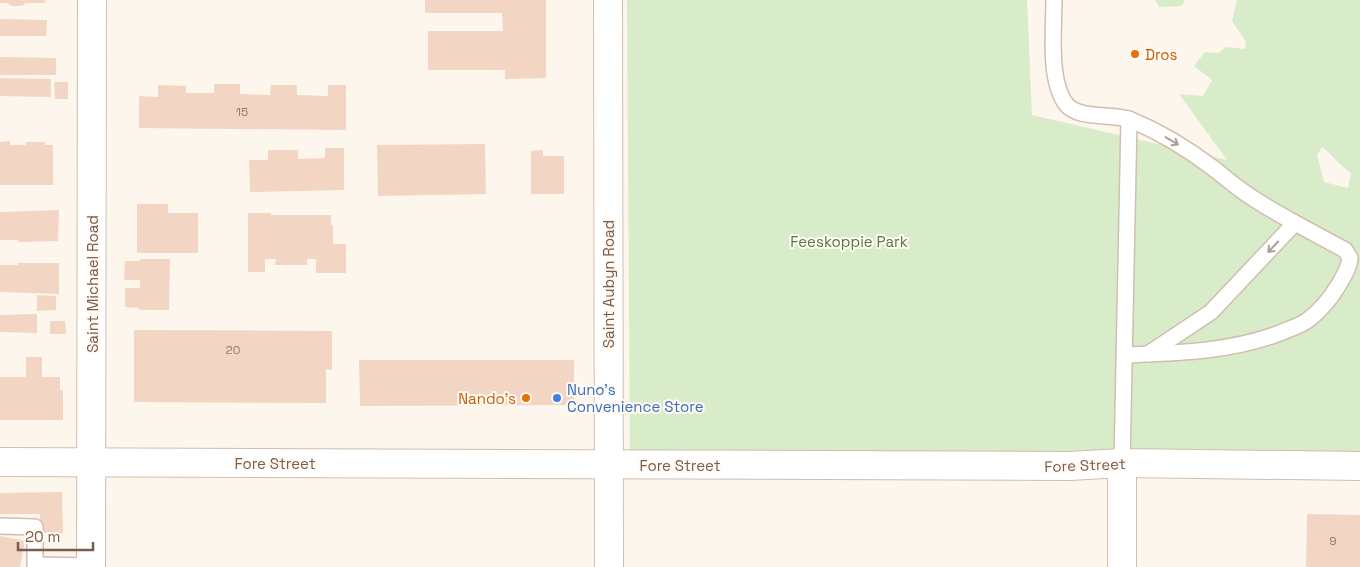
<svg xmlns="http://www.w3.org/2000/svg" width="1360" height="567" viewBox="0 0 1360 567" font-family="'Space Grotesk',sans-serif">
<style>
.green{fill:#d8ecc9;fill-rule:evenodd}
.building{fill:#f3d5c3}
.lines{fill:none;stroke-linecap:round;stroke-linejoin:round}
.service-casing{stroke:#d1beb0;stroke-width:18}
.minor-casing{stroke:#d1beb0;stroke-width:30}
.tertiary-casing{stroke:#d1beb0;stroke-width:30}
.service{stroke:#fff;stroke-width:15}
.minor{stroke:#fff;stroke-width:28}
.tertiary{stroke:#fff;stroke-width:28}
.oneway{stroke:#af9d94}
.food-dot{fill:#e8710a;stroke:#fffaf3;stroke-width:2}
.shop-dot{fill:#3f7fe0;stroke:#fffaf3;stroke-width:2}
.labels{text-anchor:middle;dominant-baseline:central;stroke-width:4;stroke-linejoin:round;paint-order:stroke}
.number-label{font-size:12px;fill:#987a6a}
.food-label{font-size:15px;fill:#c56008;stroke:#fffaf3;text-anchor:start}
.park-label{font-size:15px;fill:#537a41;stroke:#fffaf3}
.street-label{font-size:15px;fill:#7a5c4d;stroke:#fffaf3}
.shop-label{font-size:15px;fill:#366cbe;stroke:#fffaf3;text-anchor:start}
</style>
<rect width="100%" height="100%" fill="#fdf6ec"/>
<g class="green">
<path d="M627 0H1027L1032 115 1227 160 1179 94 1203 96 1212 80 1194 66 1205 52 1218 53 1226 47 1245 49 1246 42 1232 21 1237 0H1360V462L630 461ZM1322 147C1333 155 1340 166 1351 173L1348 188 1324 182 1317 155Z"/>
<path d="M1155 0H1185L1182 6 1159 7Z"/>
</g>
<g class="building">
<path d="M0 0H45V3H25L24 5 21 6H11L8 3H0Z"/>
<path d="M425 0H546V78L505 79V70H428V31H503L502 13H425Z"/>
<path d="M0 19 47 20 46 36H0Z"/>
<path d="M0 57 56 58V75H0Z"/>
<path d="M0 78 51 79V97L0 96Z"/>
<path d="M54 82H68V99H55Z"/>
<path d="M214 84H240V94L270 95 271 85H297V95L328 96V85H346V130L139 128V96L158 97V85L186 86V93H214Z"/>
<path d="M10 141V145H26V142H45V145H53V185H0V142Z"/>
<path d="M485 144 486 194 378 196 377 145Z"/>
<path d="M325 148H344V190L250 192 249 160H268V150H298V159L325 158Z"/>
<path d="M543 150V156H564V194H531V151Z"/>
<path d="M137 204H168V213H198V253H137Z"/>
<path d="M59 210 58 241 18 242V240H0V212Z"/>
<path d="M248 213H271V215H331V225H333V244H346V273H316V259H307V265H275L276 259H265V272H248Z"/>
<path d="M140 259H170L169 310H139V308L125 307V288H140V280H124L125 261H140Z"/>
<path d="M18 263H59V294L0 292V265H18Z"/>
<path d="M37 295 56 296V310L37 311Z"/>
<path d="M37 314V333L0 332V315Z"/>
<path d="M50 321H65L66 334H50Z"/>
<path d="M134 330 332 331V370L326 369V403L134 402Z"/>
<path d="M26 357H42V377H60V390H63V420H0V377H26Z"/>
<path d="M359 360H574V405L360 406Z"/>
<path d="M62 492 63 533H41L40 514H0V493Z"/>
<path d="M1307 514 1360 515V567H1306Z"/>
<path d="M0 536 25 541 20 567H0Z"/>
</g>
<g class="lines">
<defs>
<g id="service">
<path d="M1054 0C1054 29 1048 80 1066 104 1078 120 1113 113 1131 120 1160 132 1188 149 1213 168 1221 174 1229 181 1237 187 1255 201 1275 212 1295 223L1211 312 1148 354"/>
<path d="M1125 355C1177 353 1230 352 1280 333 1289 329 1300 326 1308 320 1320 311 1330 299 1338 286 1343 277 1349 269 1350 258L1345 250 1295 223"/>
<path d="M1122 463 1129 119"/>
<path d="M0 526 35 527V565L91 566"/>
</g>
<g id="minor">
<path d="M608 0 609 567"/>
<path d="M1122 463V567"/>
<path d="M91 567 92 0"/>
</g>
<path id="tertiary" d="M0 462 1070 466 1122 463 1360 466"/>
</defs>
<use href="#service" class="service-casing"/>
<use href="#minor" class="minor-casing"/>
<use href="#tertiary" class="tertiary-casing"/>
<use href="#service" class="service"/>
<use href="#minor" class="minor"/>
<use href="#tertiary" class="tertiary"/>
</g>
<defs><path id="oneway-shaft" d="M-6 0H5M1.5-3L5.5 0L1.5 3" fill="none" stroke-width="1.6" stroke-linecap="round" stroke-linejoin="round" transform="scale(1.25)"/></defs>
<g class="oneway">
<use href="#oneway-shaft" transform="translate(1172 141) rotate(31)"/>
<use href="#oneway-shaft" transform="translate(1273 247) rotate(133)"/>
</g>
<g class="food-dot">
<circle cx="1135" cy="54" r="5"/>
<circle cx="526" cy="398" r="5"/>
</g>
<circle class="shop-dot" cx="557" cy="398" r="5"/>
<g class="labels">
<g class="number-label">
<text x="242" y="112">15</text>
<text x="233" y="350">20</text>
<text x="1333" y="541">9</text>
</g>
<g class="food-label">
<text x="1145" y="54">Dros</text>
<text x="516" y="398" text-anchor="end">Nando's</text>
</g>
<g class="park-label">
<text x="849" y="241">Feeskoppie Park</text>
</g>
<g class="street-label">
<text transform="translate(92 284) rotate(-90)">Saint Michael Road</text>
<text transform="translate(608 284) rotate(-90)">Saint Aubyn Road</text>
<text x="275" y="463">Fore Street</text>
<text x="680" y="465">Fore Street</text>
<text transform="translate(1085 465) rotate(-2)">Fore Street</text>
</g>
<g class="shop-label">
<text x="567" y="389">Nuno's<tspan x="567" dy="17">Convenience Store</tspan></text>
</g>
</g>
<path d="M18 542v8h75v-8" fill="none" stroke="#7a5c4d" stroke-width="2.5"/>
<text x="25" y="542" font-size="15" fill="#7a5c4d" stroke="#fffaf3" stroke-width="4" paint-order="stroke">20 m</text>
</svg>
